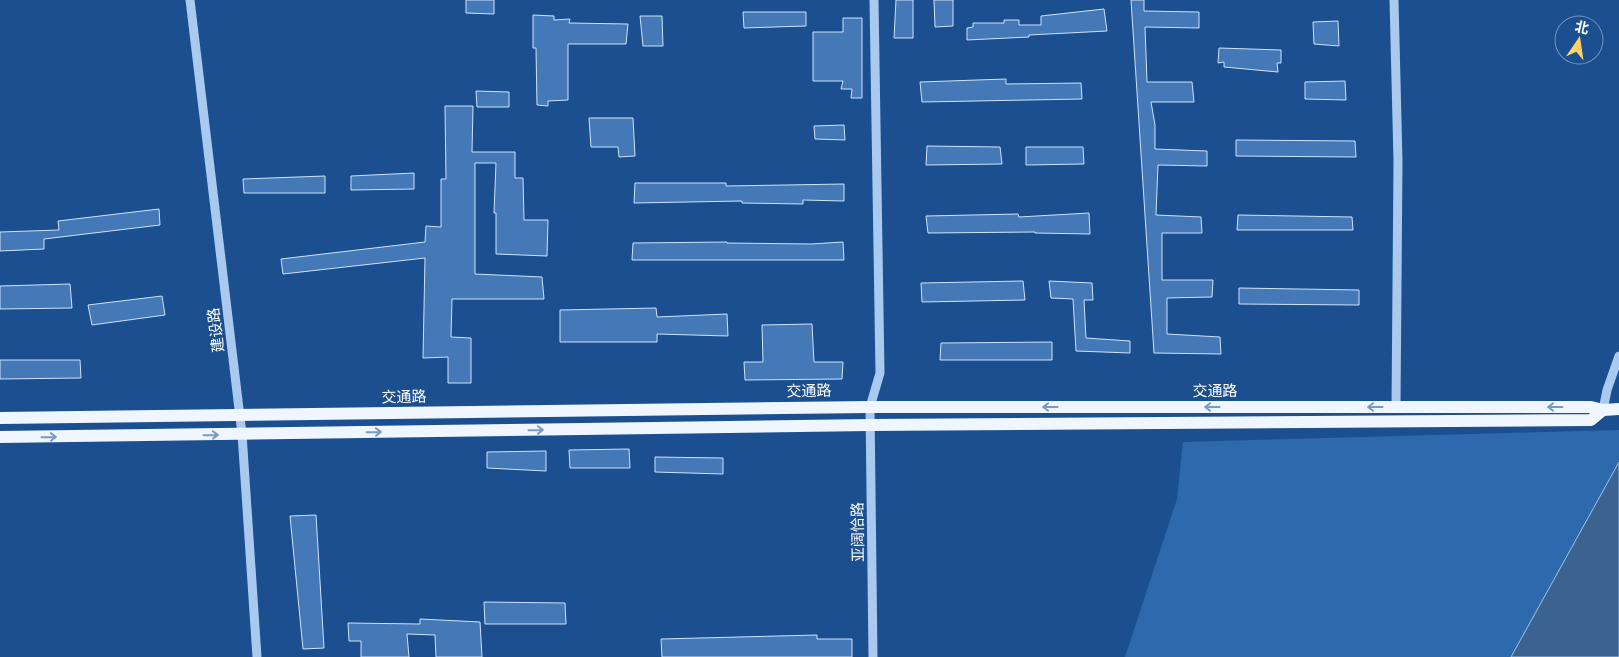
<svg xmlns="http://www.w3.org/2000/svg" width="1619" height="657" viewBox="0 0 1619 657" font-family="'Varela Round','Noto Sans SC',sans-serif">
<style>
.green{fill:#2e69ad}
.water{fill:#3c6290;stroke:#9cc4f0}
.building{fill:#4478b7;stroke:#cfe3fa}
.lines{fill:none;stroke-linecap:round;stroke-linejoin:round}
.minor{stroke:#a9c9ee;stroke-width:9}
.major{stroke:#f0f6ff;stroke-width:12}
.oneway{stroke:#7b9ac1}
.labels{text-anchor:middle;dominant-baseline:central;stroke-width:4.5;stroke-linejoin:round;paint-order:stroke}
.street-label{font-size:15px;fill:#fff;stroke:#1b4f8f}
</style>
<rect width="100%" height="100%" fill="#1b4f8f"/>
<path class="green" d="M1619 430V657H1125L1177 499 1183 442Z"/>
<path class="water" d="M1619 462V657H1511Z"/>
<g class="building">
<path d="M466 0H494V14L466 13Z"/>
<path d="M896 0H913V38H894Z"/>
<path d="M934 0H953V26L935 27Z"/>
<path d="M1131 0H1144V11L1199 12V28L1145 27 1147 82H1192L1194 102H1151L1155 125V149L1207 151V166L1158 165 1156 215 1201 217 1202 233H1162V280H1213L1212 297 1167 298V334L1220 337 1221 354 1154 353Z"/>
<path d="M1104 9 1107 31 1029 35V37L967 40V28L973 27V23H1004V20H1019V25H1041V16Z"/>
<path d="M743 12H806V26L744 28Z"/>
<path d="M533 15 554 16V20L570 19 569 23 628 24 626 44H568V100L548 101V106L537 105 536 48H533Z"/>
<path d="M640 16H662L663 46H643Z"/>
<path d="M843 18H862V98H851L852 89H841L843 81H813V32H843Z"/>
<path d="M1338 21 1339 46 1314 44 1313 22Z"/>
<path d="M1219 48 1281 50V63H1277L1278 72 1224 67V62L1218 63Z"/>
<path d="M1006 79V84L1081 83 1082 99 922 102 920 82Z"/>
<path d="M1345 81 1346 100 1305 99V82Z"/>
<path d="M476 91 509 92V107H477Z"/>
<path d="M445 106H473L472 152H515V178H523L524 220H548L547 256 496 254V213H494L496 163H475V274L542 277 544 299H452L451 337 471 338V383H448V357L423 358 425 258 283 274 281 259 425 242 426 226 441 227V179H446Z"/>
<path d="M589 118H633L635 156 619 157 618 147H591Z"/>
<path d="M844 125 845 140 815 139 814 126Z"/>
<path d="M1236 140 1355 141 1356 157 1236 156Z"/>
<path d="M927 146 1000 147 1002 164 926 165Z"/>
<path d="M1026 147H1083L1084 164 1026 165Z"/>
<path d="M414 173V189L351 190V176Z"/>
<path d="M325 176V193H244L243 179Z"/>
<path d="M635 183H726V186L844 184V201L803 200V204L742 203V201L634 203Z"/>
<path d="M159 209 160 225 44 239V249L0 251V232L59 230 58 221Z"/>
<path d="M1089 213 1090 234 1035 233V232L928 233 926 216 1018 214 1019 217Z"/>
<path d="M1238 215 1352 217 1353 230H1237Z"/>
<path d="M727 242V243L811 244 843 242 844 260H632L633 243Z"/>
<path d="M1023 281 1025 300 922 302 921 283Z"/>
<path d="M1049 281 1092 283 1093 300H1084L1086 338 1130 341V353L1076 351 1073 299 1051 298Z"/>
<path d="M70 284 72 308 0 309V286Z"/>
<path d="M1239 288 1359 290V305L1239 304Z"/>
<path d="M162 296 165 315 92 325 88 305Z"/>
<path d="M656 308 657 317 727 314 728 336 657 334V342H560V310Z"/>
<path d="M812 324 814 362H843L842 379 745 380 744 362H763L762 325Z"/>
<path d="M1052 342V360H940L941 343Z"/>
<path d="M0 360H80L81 378 0 379Z"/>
<path d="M629 449 630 468H570L569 450Z"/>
<path d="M546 451V471L487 468V452Z"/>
<path d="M655 457 723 458V474L655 472Z"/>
<path d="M316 515 324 648 303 649 290 516Z"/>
<path d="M484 602 565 603 566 624H485Z"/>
<path d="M420 619 480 622 482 657H436L435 635 407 634 409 657H361V641H349L348 623 420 624Z"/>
<path d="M817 635V639H852V657H662L661 639Z"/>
</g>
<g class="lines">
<g class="minor">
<path d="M190 0 242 434 257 657"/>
<path d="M1394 0 1398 161 1396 407"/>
<path d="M1603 410 1607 390 1619 356"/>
<path d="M873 657 870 407 880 373 874 0"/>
</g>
<g class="major">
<path d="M0 418 870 407H1591L1603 410 1619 409"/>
<path d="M0 437 870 425 1591 420 1603 410"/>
</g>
</g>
<defs><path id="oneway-shaft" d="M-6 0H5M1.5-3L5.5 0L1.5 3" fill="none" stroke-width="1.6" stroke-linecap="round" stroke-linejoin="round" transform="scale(1.25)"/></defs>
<g class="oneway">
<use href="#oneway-shaft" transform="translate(1050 407) rotate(-180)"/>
<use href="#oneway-shaft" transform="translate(1212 407) rotate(-180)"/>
<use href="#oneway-shaft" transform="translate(1375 407) rotate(-180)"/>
<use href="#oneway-shaft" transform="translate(1555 407) rotate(-180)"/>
<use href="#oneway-shaft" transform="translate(536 430) rotate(-1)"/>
<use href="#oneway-shaft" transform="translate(374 432) rotate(-1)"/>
<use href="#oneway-shaft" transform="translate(211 435) rotate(-1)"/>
<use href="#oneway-shaft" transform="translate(49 437) rotate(-1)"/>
</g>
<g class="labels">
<g class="street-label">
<text transform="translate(216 330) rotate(-97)">建设路</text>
<text transform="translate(809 391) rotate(-1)">交通路</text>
<text x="1215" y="391">交通路</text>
<text transform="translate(404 397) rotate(-1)">交通路</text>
<text transform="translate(858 532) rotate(-91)">亚阔恰路</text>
</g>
</g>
<g transform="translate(1579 40) rotate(13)"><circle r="24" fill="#1b4f8f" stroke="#7695bc"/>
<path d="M0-4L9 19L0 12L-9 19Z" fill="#ffd166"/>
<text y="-8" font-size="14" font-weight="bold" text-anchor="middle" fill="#ffffff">北</text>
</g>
</svg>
